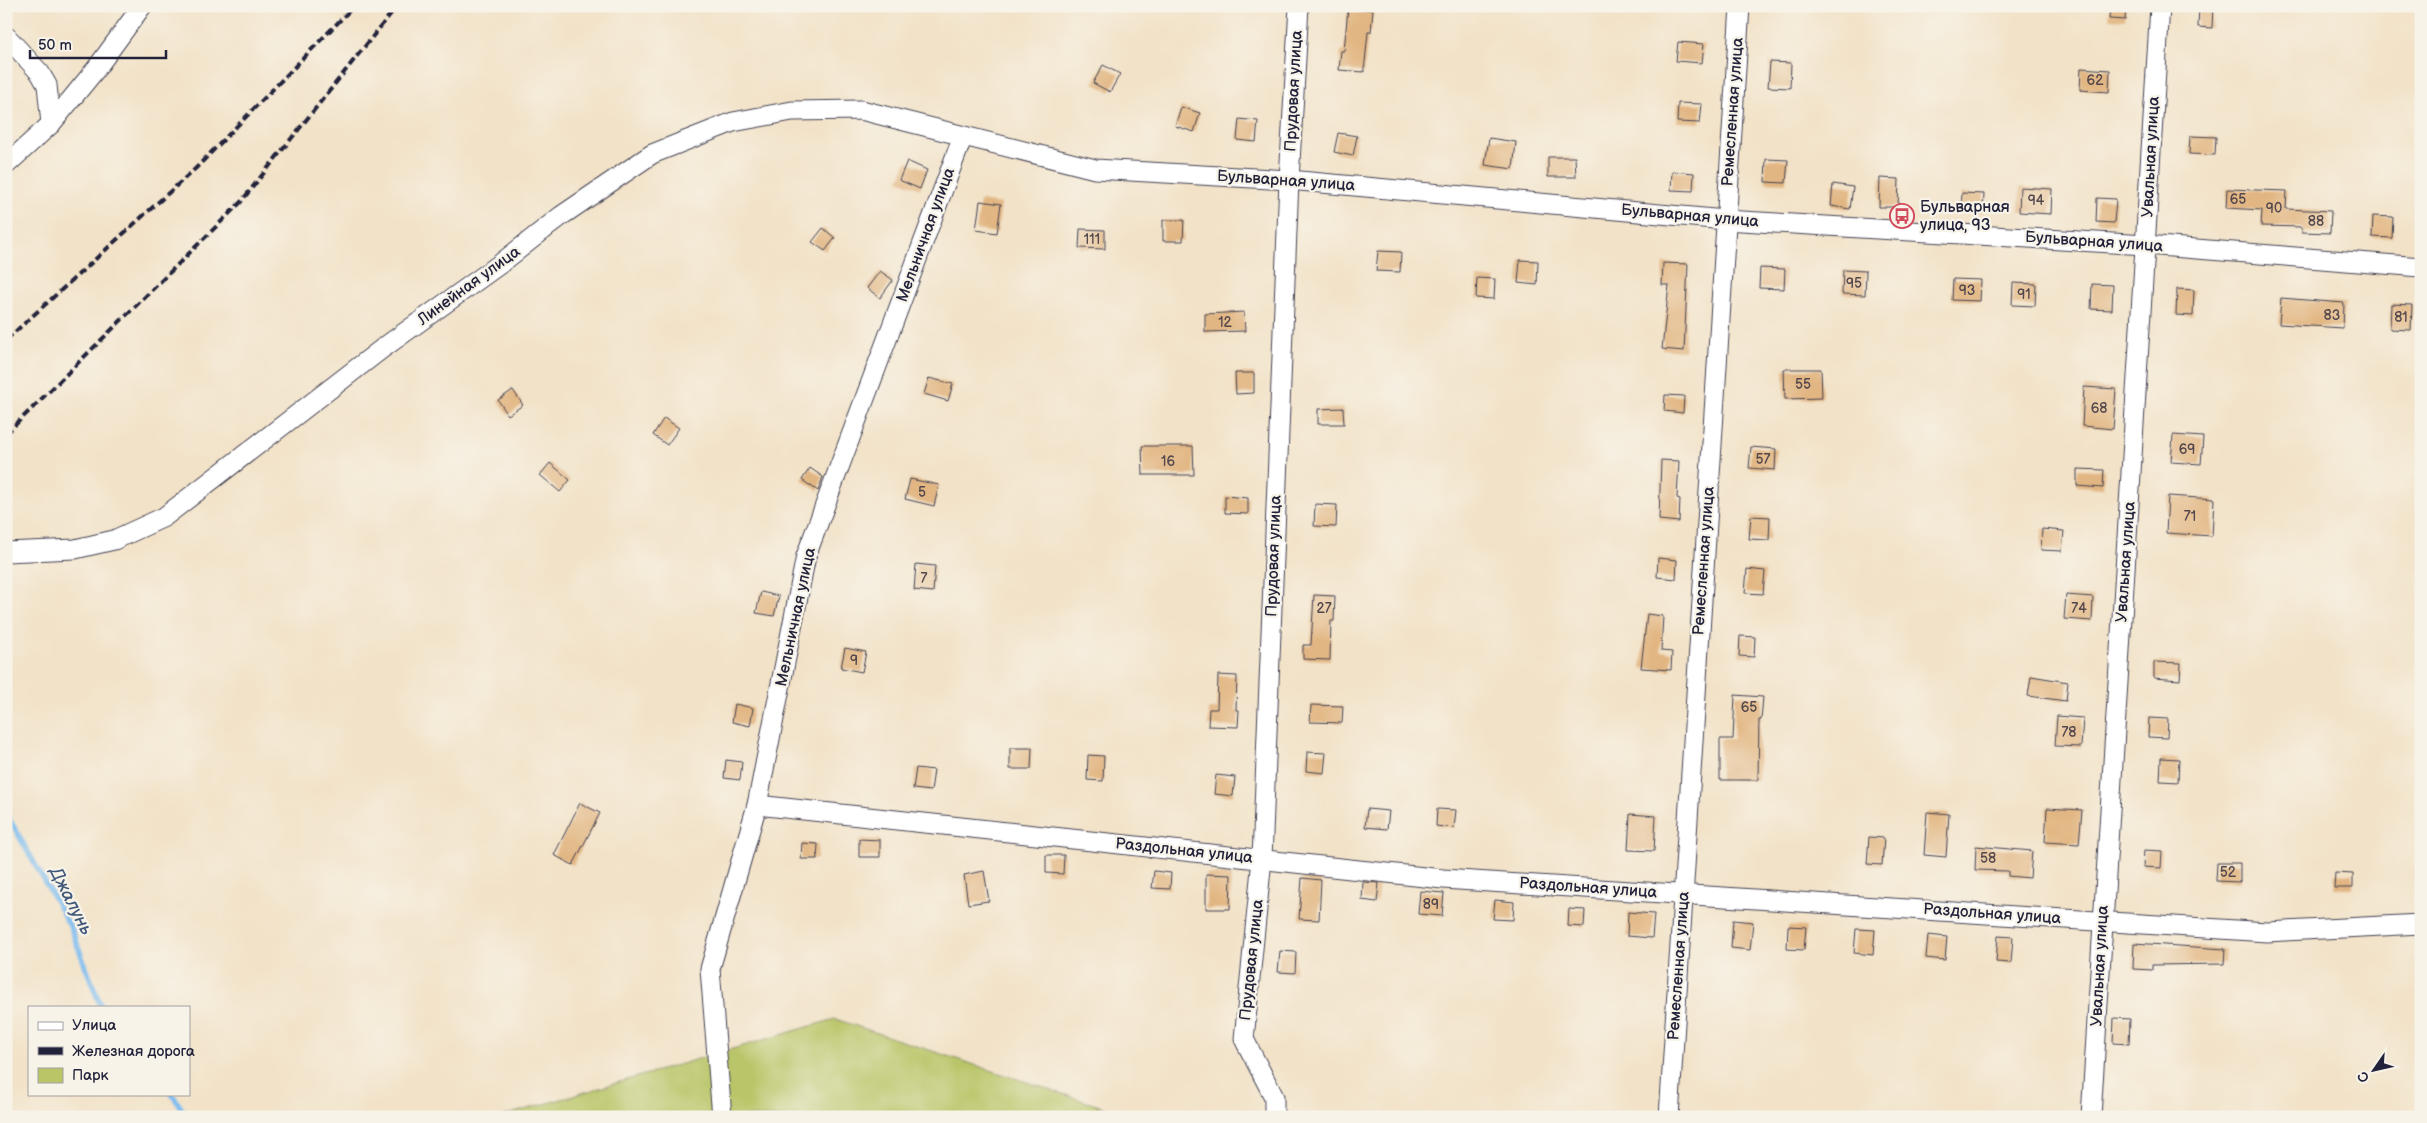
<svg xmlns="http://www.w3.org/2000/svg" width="2427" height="1123" viewBox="0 0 2427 1123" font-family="'Balsamiq Sans',sans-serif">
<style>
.green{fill:#b9c567;stroke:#6e7451}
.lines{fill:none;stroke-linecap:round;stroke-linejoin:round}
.stream{stroke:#7abbef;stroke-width:5.5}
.building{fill:#e2b682}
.minor-casing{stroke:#413f50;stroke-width:21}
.minor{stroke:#fff;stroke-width:19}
.rail{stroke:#22223b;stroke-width:4;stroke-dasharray:8 4;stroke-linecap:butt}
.labels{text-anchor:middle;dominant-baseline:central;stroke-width:4.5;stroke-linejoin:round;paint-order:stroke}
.number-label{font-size:14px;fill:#52474d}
.street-label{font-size:16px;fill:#22223b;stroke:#f7f3e8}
.poi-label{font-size:16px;fill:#22223b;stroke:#f7f3e8;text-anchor:start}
.water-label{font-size:18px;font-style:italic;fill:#41587a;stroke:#f7f3e8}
</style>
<rect width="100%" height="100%" fill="#f7f3e8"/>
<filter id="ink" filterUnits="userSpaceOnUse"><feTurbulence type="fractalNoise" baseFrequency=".02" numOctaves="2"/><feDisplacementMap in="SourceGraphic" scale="10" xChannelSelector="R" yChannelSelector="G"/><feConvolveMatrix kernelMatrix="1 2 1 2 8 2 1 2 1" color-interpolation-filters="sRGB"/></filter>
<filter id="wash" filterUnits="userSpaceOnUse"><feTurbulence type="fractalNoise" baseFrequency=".0096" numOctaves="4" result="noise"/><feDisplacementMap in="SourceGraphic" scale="20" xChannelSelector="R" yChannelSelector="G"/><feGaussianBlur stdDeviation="1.12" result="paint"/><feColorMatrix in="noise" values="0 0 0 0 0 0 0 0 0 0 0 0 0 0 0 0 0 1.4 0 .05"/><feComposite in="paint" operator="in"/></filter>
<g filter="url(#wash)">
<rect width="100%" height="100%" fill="#f2e2c7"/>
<path class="green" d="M835 1019 1133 1117H500Z"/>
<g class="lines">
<g class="stream">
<path d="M6 813 71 928 101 1007"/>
<path d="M172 1094 187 1117"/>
</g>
</g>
<g id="blocks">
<g class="building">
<path d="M2110 6H2126L2125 20 2109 19Z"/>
<path d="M2199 6H2213L2212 28 2198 27Z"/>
<path d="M1348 8 1373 10 1371 32H1368L1364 72 1339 70 1341 51H1344Z"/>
<path d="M1678 42 1704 44 1702 63 1676 61Z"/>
<path d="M1770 62 1791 63 1790 88 1768 87Z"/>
<path d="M1103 65 1120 74 1110 92 1093 83Z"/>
<path d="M2081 68 2110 70 2109 92 2080 90Z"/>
<path d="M1678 103 1702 104 1700 123 1677 122Z"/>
<path d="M1181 107 1200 113 1194 132 1175 126Z"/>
<path d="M1239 119 1258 121 1256 142 1237 140Z"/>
<path d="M1338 133 1357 136 1353 156 1334 152Z"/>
<path d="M2190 136 2216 137 2215 155 2189 154Z"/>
<path d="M1489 138 1516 142 1513 169 1485 165Z"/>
<path d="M1548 157H1575L1576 177H1548Z"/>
<path d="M1766 159 1788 160 1786 183 1765 182Z"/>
<path d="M907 161 927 170 920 189 899 180Z"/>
<path d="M1672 171 1694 173 1693 191 1671 190Z"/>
<path d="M1880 178 1899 179 1898 207H1879Z"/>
<path d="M1833 184 1853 187 1850 209 1831 206Z"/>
<path d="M2020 187 2052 189 2051 214 2019 212Z"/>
<path d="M2227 189 2287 191 2286 209 2331 211 2330 233 2302 232V227L2261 226 2262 210 2226 208Z"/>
<path d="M1962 193 1984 194 1983 213 1961 211Z"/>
<path d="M2097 198 2116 199 2114 223 2096 222Z"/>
<path d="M980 201 1001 204 997 233 976 230Z"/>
<path d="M2373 216 2393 217 2392 238 2372 237Z"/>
<path d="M1163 220H1184L1183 241H1163Z"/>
<path d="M823 228 835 238 825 251 812 242Z"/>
<path d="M1080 229 1105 230V249L1079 248Z"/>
<path d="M1378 251 1401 252 1400 272 1376 271Z"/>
<path d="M1520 260 1538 261 1537 285 1518 283Z"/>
<path d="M1663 263 1688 264 1684 351 1662 349 1669 285H1662Z"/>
<path d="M1760 268 1785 269 1784 289 1759 288Z"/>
<path d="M1843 270 1866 271 1865 295 1842 294Z"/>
<path d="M880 271 893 280 880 298 867 288Z"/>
<path d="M1477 278 1495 279 1494 299 1476 298Z"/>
<path d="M1953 279 1981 280 1980 301 1952 300Z"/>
<path d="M2013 283 2036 284 2035 306 2012 305Z"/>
<path d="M2092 284 2113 285 2112 310 2091 309Z"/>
<path d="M2177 289 2194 290 2193 316 2176 315Z"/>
<path d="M2281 298 2344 303 2343 328 2279 324Z"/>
<path d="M2391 304 2412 305 2411 330 2390 329Z"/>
<path d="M1244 312 1245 331 1205 332V314Z"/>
<path d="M1784 369H1821L1822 398 1785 399Z"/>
<path d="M1235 373H1254V393L1236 394Z"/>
<path d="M929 378 953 384 948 401 924 394Z"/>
<path d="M2084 387 2116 389 2113 429 2082 426Z"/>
<path d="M513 390 523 405 508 415 498 400Z"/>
<path d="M1665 395 1684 396 1683 413 1664 411Z"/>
<path d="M1343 408 1344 424H1318V409Z"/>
<path d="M664 418 679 428 667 445 653 435Z"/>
<path d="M2173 435 2203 437 2201 464 2171 462Z"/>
<path d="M1142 446H1193L1194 475H1143Z"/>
<path d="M1751 447 1776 449 1775 470 1749 468Z"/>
<path d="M1661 460 1679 461 1677 498 1680 499 1679 522 1659 520Z"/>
<path d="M550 463 570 480 560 492 540 475Z"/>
<path d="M810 468 823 477 818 491 802 480Z"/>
<path d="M2077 469 2104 470 2103 488 2077 486Z"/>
<path d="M910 479 939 485 934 506 905 499Z"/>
<path d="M1225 496 1248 498V514L1225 513Z"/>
<path d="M2168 496 2214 499 2212 536 2166 533Z"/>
<path d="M1315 504 1337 505 1336 527 1314 526Z"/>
<path d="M1751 516 1770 517 1769 540 1749 539Z"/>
<path d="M2042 529 2064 531 2062 551 2041 550Z"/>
<path d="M1658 558 1677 560 1676 579 1657 577Z"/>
<path d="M916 564 935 566 933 592 914 590Z"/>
<path d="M1747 569 1765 571 1763 594 1745 593Z"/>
<path d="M761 592 779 596 774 616 756 613Z"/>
<path d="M1314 595 1335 596 1334 621H1331L1330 660 1303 659V645H1311Z"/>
<path d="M2066 595 2093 597 2092 621 2064 619Z"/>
<path d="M1647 614 1663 616 1661 651 1672 652 1671 670 1641 668Z"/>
<path d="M1740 636 1755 637 1754 657 1739 656Z"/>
<path d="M845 648 866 652 862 672 841 668Z"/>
<path d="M2154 662 2181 663 2180 680 2154 678Z"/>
<path d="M1218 675 1237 676 1236 710H1239L1238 727 1208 726 1209 709H1217Z"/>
<path d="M2031 676 2068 682 2066 701 2028 696Z"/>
<path d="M1735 695 1763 697 1761 720H1759L1758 780H1720V739H1733Z"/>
<path d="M735 704 753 708 750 726 732 722Z"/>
<path d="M1311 705 1343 706 1342 723 1310 722Z"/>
<path d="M2057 716 2083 718 2081 747 2055 746Z"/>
<path d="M2149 718 2168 719 2167 738 2148 737Z"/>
<path d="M1010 748H1032L1031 769H1010Z"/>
<path d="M1307 752 1326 753 1324 773 1306 771Z"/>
<path d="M1088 755 1104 756 1103 781 1087 780Z"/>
<path d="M2161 758 2179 759 2178 782 2160 781Z"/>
<path d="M726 760 742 762 740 780 724 778Z"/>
<path d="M916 768 934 770 931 791 913 789Z"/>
<path d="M1216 775 1235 777 1233 796 1214 794Z"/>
<path d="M580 803 600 813 573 865 554 855Z"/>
<path d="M2047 808 2082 810 2079 844 2045 842Z"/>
<path d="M1367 809 1389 811 1387 829 1365 827Z"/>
<path d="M1437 809 1456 810 1454 828 1436 826Z"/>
<path d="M1927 812 1949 814 1946 857 1924 855Z"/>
<path d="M1630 814 1656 816 1654 851 1628 850Z"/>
<path d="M1869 837 1884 838 1882 865 1867 864Z"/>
<path d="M859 839 880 840V857H859Z"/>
<path d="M802 843 818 844 817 859H801Z"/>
<path d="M1976 846 2032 851 2030 878 2008 876V871L1975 870Z"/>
<path d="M2144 850 2162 851 2161 868 2143 867Z"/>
<path d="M1046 855H1064L1063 874 1046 873Z"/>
<path d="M2217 863H2240V882L2216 881Z"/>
<path d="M984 871 989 901 968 904 964 875Z"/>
<path d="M1154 871 1171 873 1170 889 1152 888Z"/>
<path d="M2335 873 2353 874V888H2334Z"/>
<path d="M1206 874 1231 875 1230 909H1206Z"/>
<path d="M1302 878 1321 880 1319 920 1299 919Z"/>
<path d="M1363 882 1379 883 1377 902 1362 900Z"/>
<path d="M1420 891 1444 893 1442 916 1418 914Z"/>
<path d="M1495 900 1514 902 1513 920 1493 919Z"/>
<path d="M1569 909 1585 910 1584 927 1568 926Z"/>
<path d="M1628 912 1654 914 1652 938 1627 936Z"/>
<path d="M1733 920 1753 922 1750 950 1731 948Z"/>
<path d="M1788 926 1806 927 1804 950 1787 949Z"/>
<path d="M1856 929 1875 930 1873 955 1854 953Z"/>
<path d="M1928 935 1947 937 1945 960 1926 958Z"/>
<path d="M1998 936 2013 937 2011 963 1996 962Z"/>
<path d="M2134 943 2225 949 2224 964 2152 965V970L2133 969Z"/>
<path d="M1280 951 1296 952 1295 973 1278 972Z"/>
<path d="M2114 1018 2130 1019 2129 1044 2113 1043Z"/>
</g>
</g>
</g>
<g filter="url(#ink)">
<use href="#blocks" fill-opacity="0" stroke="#413f50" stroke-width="1"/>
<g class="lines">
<defs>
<g id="minor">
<path d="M6 36 40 73 47 85 51 124"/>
<path d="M6 165 51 124 96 69 142 6"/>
<path d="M6 552 75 549 114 540 164 517 383 348 500 264 561 216 652 154 733 122 792 111 861 110 1095 169 1289 180 1725 220 2146 245 2421 267"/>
<path d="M757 805 1443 879 2267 932 2421 924"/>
<path d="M722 1117 710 969 757 805 806 556 963 136"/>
<path d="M1274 1117V1097L1244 1039 1262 859 1289 180 1299 6"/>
<path d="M1669 1117 1740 6"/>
<path d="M2091 1117 2160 6"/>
</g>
</defs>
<use href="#minor" class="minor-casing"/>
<use href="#minor" class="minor"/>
<g class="rail">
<path d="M6 340 196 168 354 6"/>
<path d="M6 434 240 203 397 6"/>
</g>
</g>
</g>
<defs>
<symbol id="bus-ring" viewBox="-11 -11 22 22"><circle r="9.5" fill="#f7f3e8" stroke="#d1495b" stroke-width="1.5"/><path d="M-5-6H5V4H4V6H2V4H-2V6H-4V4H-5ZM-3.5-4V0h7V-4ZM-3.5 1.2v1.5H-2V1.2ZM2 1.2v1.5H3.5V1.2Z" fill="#d1495b"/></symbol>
</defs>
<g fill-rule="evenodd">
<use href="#bus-ring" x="1888" y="202" width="28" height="28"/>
</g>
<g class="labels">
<g class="number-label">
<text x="2095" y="80">62</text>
<text x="2238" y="199">65</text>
<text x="2036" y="200">94</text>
<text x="2274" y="208">90</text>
<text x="2316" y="221">88</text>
<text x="1092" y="239">111</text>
<text x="1854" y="283">95</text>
<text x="1967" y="290">93</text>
<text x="2024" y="294">91</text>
<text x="2332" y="315">83</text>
<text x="2401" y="317">81</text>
<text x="1225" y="322">12</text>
<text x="1803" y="384">55</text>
<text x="2099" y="408">68</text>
<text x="2187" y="449">69</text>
<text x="1763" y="459">57</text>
<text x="1168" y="461">16</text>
<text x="922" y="492">5</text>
<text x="2190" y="516">71</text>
<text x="924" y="578">7</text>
<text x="1324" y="608">27</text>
<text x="2079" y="608">74</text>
<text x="854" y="660">9</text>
<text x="1749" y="707">65</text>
<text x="2069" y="732">78</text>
<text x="1988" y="858">58</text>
<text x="2228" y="872">52</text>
<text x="1431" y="904">89</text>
</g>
<g class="street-label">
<text transform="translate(1294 91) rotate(-87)">Прудовая улица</text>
<text transform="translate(1733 112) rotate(-86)">Ремесленная улица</text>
<text transform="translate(2151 157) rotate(-87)">Увальная улица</text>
<text transform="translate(1286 181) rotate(4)">Бульварная улица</text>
<text transform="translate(1690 216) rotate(5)">Бульварная улица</text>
<text transform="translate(926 235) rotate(-70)">Мельничная улица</text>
<text transform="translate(2094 242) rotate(4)">Бульварная улица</text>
<text transform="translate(469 286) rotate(-36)">Линейная улица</text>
<text transform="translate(1274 556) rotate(-88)">Прудовая улица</text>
<text transform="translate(1704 561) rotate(-86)">Ремесленная улица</text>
<text transform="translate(2126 562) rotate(-86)">Увальная улица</text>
<text transform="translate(796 617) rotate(-78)">Мельничная улица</text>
<text transform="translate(1184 851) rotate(6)">Раздольная улица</text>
<text transform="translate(1588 888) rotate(4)">Раздольная улица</text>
<text transform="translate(1992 914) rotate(4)">Раздольная улица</text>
<text transform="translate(1252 960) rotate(-84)">Прудовая улица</text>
<text transform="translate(1679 966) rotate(-86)">Ремесленная улица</text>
<text transform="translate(2100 966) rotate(-87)">Увальная улица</text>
</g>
<g class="poi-label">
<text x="1920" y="207">Бульварная<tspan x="1920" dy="18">улица, 93</tspan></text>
</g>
<g class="water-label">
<text transform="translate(71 901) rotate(63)">Джалунь</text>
</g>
</g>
<rect width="2427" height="1123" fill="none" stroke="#f7f3e8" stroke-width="25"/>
<rect x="28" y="1006" width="162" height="90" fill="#f7f3e8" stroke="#a29fa3"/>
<rect x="38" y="1022" width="25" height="8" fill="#ffffff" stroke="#a29fa3"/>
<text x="72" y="1030" font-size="15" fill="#22223b">Улица</text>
<rect x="38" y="1047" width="25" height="8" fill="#22223b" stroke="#a29fa3"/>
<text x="72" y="1056" font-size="15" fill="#22223b">Железная дорога</text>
<rect x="38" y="1068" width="25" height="15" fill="#b9c567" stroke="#a29fa3"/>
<text x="72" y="1080" font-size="15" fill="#22223b">Парк</text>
<g transform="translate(2374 1070) rotate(236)" stroke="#f7f3e8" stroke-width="4" paint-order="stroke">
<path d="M0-4L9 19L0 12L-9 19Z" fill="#22223b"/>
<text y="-8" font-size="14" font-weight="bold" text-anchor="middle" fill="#22223b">С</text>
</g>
<path d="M30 50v8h136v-8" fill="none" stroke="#22223b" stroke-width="2.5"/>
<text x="38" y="50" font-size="15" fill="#22223b" stroke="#f7f3e8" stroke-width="4" paint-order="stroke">50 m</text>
</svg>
